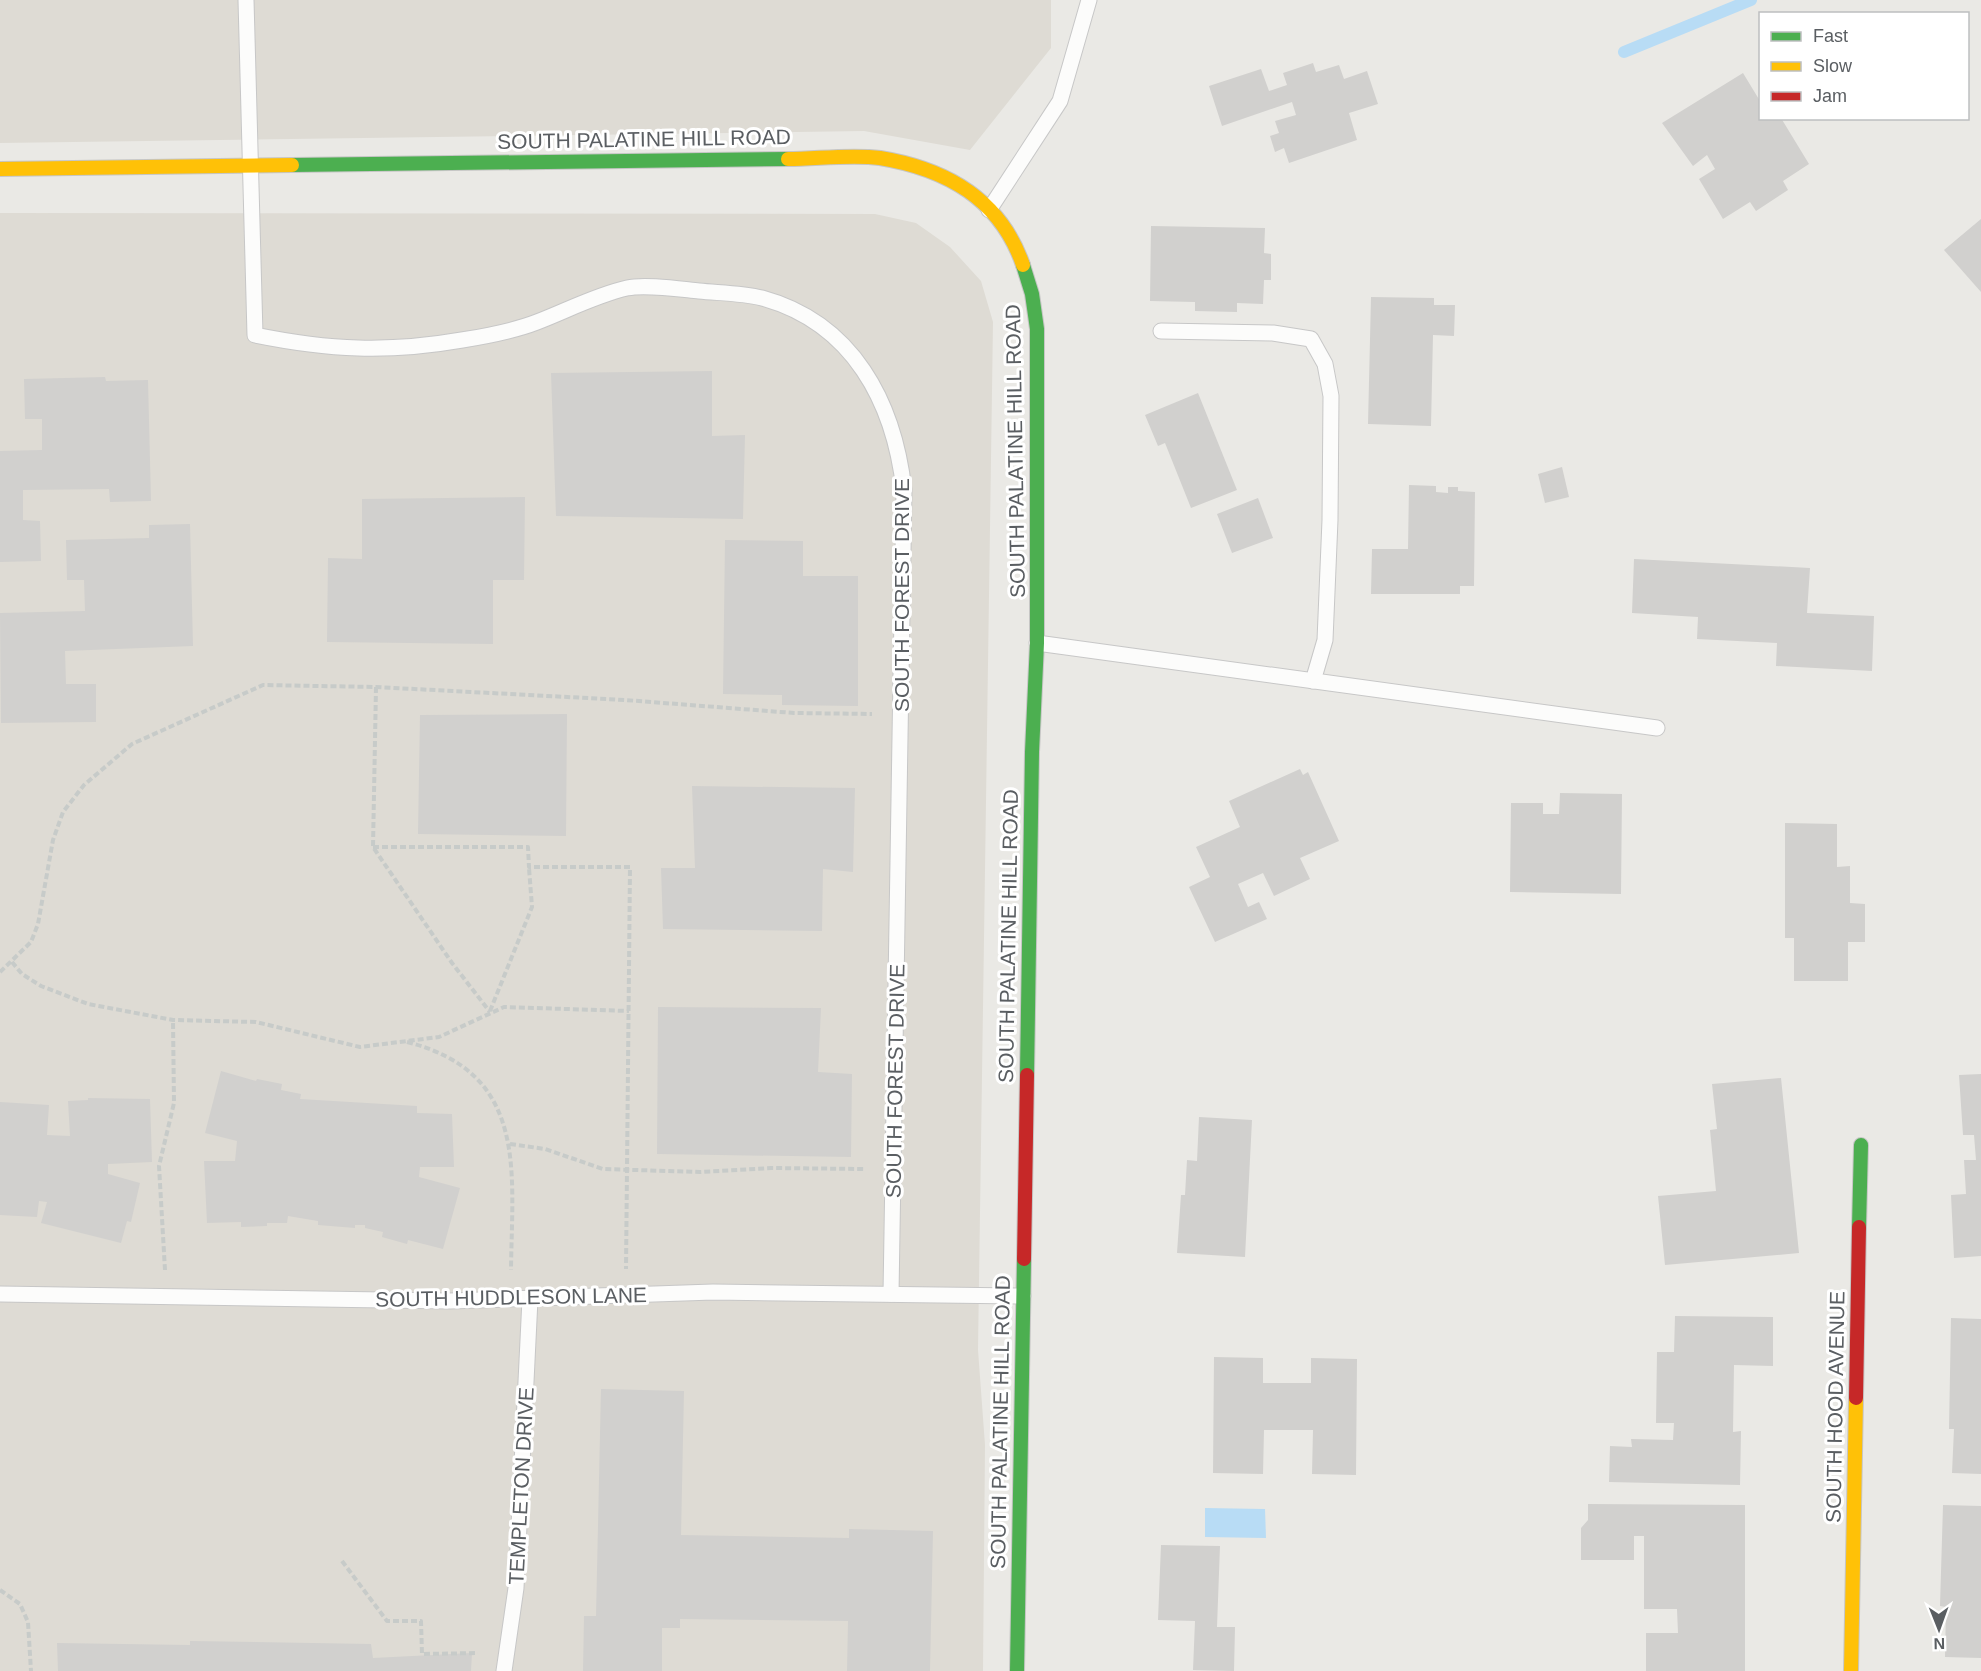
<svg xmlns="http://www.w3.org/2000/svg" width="1981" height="1671" viewBox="0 0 1981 1671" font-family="Helvetica,sans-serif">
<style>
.education{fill:#dedbd4}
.water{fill:#b8dcf5}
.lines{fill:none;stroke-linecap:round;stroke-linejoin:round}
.stream{stroke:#b8dcf5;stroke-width:12}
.building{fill:#d1d0ce}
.lane-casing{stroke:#c7c7c7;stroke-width:17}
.fast-casing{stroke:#c6c6c5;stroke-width:16}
.slow-casing{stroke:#c6c6c5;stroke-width:16}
.jam-casing{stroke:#c6c6c5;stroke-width:16}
.path{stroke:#c7cbc9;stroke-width:4;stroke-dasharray:6 3;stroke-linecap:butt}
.lane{stroke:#fcfcfb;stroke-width:15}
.fast{stroke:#4caf50;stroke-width:14}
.slow{stroke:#ffc107;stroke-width:14}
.jam{stroke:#c62828;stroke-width:14}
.labels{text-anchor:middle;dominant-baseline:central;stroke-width:6;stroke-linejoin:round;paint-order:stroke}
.street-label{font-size:21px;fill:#5a5e62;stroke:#fff}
</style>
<rect width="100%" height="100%" fill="#eae9e5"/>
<g class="education">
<path d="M0 0H1051V48L970 150 864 131 0 143Z"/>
<path d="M0 213 875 214 916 223 950 247 981 281 993 322 978 1350 985 1445 983 1671H0Z"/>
</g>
<path class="water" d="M1205 1508 1265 1509 1266 1538 1205 1537Z"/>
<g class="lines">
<path class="stream" d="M1624 52 1751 0"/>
</g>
<g class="building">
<path d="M1313 63 1316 72 1339 65 1344 79 1367 71 1378 104 1349 113 1357 140 1289 163 1284 148 1275 152 1270 136 1279 133 1275 121 1296 115 1292 102 1222 126 1209 86 1261 69 1269 91 1287 85 1283 73Z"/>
<path d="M1743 73 1760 101V118H1781L1809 164 1783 181 1788 190 1756 211 1750 202 1723 219 1699 179 1715 169 1707 155 1693 166 1662 123Z"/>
<path d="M1981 219V292L1944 250Z"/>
<path d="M1151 226 1265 228 1264 253 1271 254V280H1264L1263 304 1237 303V312L1195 311V302L1150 301Z"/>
<path d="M1371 297 1434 298V305H1455L1454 336 1433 335 1431 426 1368 424Z"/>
<path d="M712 371V436L745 435 743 519 556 516 551 373Z"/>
<path d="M105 377 106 381 148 380 151 501 110 502 109 489 23 490V520L40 521 41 561 0 562V451L42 450V419H25L24 379Z"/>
<path d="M1198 393 1237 490 1191 508 1165 443 1158 446 1145 415Z"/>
<path d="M1562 467 1569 497 1545 503 1538 474Z"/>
<path d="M1409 485 1436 486V492L1448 493V487H1458V491L1475 492 1474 586H1460V594H1371L1372 549H1408Z"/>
<path d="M525 497 524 580H493V644L327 642 328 558 362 559V499Z"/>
<path d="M1258 498 1273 538 1232 553 1217 514Z"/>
<path d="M190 524 193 646 65 651 66 684H96V722L1 723 0 613 85 611 84 580H67L66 540 149 538V525Z"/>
<path d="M725 540 803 541V576H858V706L782 705V695L723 694Z"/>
<path d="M1634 559 1810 568 1807 613 1874 616 1872 671 1776 666 1777 643 1697 639 1698 617 1632 613Z"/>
<path d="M567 714 566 836 418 834 420 715Z"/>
<path d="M1300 769 1303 775 1308 772 1339 841 1300 858 1310 879 1274 896 1263 873 1238 884 1248 907 1259 902 1267 919 1215 942 1189 887 1210 877 1196 847 1240 827 1229 801Z"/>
<path d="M692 786 855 788 853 872 823 869 822 931 663 929 661 868H695Z"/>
<path d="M1560 793 1622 794 1621 894 1510 892 1511 803H1543V814H1559Z"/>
<path d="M1785 823 1837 824V867L1850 866V903L1865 904V942H1848V981H1794V938H1785Z"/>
<path d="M658 1007 821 1008 818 1072 852 1074 851 1157 657 1154Z"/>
<path d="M221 1071 256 1081 257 1079 282 1084 281 1090 301 1094 300 1099 417 1106V1113L452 1114 454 1167H420L419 1177 460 1188 443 1249 408 1240 407 1244 382 1237 383 1232 365 1228V1225H355V1228L318 1225V1221L288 1216 287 1223H267V1226L241 1227V1222L207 1223 204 1161H235L237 1141 205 1133Z"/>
<path d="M1981 1074V1256L1954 1258 1951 1195 1966 1194 1964 1160H1976L1974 1135H1963L1959 1075Z"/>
<path d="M1781 1078 1799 1253 1665 1265 1658 1196 1716 1191 1710 1130 1717 1129 1712 1084Z"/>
<path d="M88 1098 150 1099 152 1162 108 1164V1174L140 1183 131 1222 127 1221 121 1243 41 1223 47 1202 39 1201 37 1217 0 1215V1102L49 1105 47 1135 70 1136 68 1101 88 1100Z"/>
<path d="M1199 1117 1252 1120 1245 1257 1177 1253 1181 1195H1185L1187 1160 1197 1161Z"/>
<path d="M1675 1316 1773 1317V1366L1734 1365 1733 1432 1741 1431 1740 1485 1609 1482 1610 1446 1632 1447 1631 1439 1673 1440 1674 1423H1656L1657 1352H1674Z"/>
<path d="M1951 1318 1981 1319V1474L1952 1473 1954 1429H1949Z"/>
<path d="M1214 1357 1263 1358V1383H1311V1358L1357 1359 1356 1475 1312 1474 1313 1430H1264L1263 1474 1213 1473Z"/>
<path d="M601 1389 684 1391 681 1535 849 1538V1529L933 1531 930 1671H847L848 1621 680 1619V1628H662V1671H583L584 1616H596Z"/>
<path d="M1588 1504 1745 1505V1671H1646V1633H1678L1677 1609H1644V1536H1634V1560H1581V1528L1588 1520Z"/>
<path d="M1943 1505 1981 1506V1658L1945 1657 1946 1607 1940 1606Z"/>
<path d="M1161 1545 1220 1546 1217 1627H1235L1234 1671 1193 1670 1195 1621 1158 1620Z"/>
<path d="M190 1641 371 1644 373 1658 472 1653 471 1671H58L57 1643 190 1645Z"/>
</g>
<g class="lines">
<defs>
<g id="lane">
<path d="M246 0 255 335C329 350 387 353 462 340 487 336 514 331 537 322 566 311 596 295 627 288 645 284 679 289 699 291 720 293 742 293 762 298 853 323 894 402 904 490L891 1294"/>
<path d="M989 210 1060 101 1089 0"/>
<path d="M1161 331 1273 333 1311 339 1325 364 1331 396 1330 520 1325 640 1313 681"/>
<path d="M1037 643 1657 728"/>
<path d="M0 1294 450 1301 713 1292 1023 1296"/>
<path d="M504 1671 516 1588 530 1299"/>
</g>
<g id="fast">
<path d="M292 165 788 159"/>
<path d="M1023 265 1032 294 1037 329V643L1032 752 1027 1075"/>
<path d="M1859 1227 1861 1145"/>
<path d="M1017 1671 1024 1259"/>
</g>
<g id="slow">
<path d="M788 159C817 159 851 154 880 158 947 169 1000 199 1023 265"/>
<path d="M0 169 292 165"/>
<path d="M1851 1671 1856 1398"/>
</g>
<g id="jam">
<path d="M1024 1259 1027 1075"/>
<path d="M1856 1398 1859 1227"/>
</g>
</defs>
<use href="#lane" class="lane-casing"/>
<use href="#fast" class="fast-casing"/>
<use href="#slow" class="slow-casing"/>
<use href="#jam" class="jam-casing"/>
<g class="path">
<path d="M376 687 373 847 452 963 490 1012"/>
<path d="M373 847H528L529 867H630L626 1269"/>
<path d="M12 962 22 974 41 986 88 1004 173 1020 256 1022 360 1047 439 1037 504 1007 629 1011"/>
<path d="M0 972 31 942 38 924 53 840 63 812 84 785 132 744 263 685 376 687 625 700 794 713 872 714"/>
<path d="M490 1011 532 907 529 868"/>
<path d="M407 1042C529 1073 512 1171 511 1270"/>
<path d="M510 1144 545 1149 603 1169 700 1172 771 1168 865 1169"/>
<path d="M165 1270 159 1166 174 1103 173 1020"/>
<path d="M342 1561 387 1621H421L422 1654 478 1653"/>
<path d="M0 1590 20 1604 28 1622 31 1671"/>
</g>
<use href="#lane" class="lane"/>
<use href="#fast" class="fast"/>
<use href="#slow" class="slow"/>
<use href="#jam" class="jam"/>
</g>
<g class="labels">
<g class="street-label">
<text transform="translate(644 139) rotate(-1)">SOUTH PALATINE HILL ROAD</text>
<text transform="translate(1015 451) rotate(-91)">SOUTH PALATINE HILL ROAD</text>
<text transform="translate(901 595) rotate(-90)">SOUTH FOREST DRIVE</text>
<text transform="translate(1008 936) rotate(-89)">SOUTH PALATINE HILL ROAD</text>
<text transform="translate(895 1081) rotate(-89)">SOUTH FOREST DRIVE</text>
<text transform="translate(511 1297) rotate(-1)">SOUTH HUDDLESON LANE</text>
<text transform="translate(1835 1407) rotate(-89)">SOUTH HOOD AVENUE</text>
<text transform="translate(1000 1422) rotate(-89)">SOUTH PALATINE HILL ROAD</text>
<text transform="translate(521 1486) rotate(-87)">TEMPLETON DRIVE</text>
</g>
</g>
<rect x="1759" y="12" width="210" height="108" fill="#ffffff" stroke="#bdbfc0" stroke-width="1.5"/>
<rect x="1771" y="32" width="30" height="9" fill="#4caf50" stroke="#bdbfc0" stroke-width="1.5"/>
<text x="1813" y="42" font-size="18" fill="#5a5e62">Fast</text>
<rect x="1771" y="62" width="30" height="9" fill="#ffc107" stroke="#bdbfc0" stroke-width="1.5"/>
<text x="1813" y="72" font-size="18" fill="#5a5e62">Slow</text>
<rect x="1771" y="92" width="30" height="9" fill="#c62828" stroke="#bdbfc0" stroke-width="1.5"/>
<text x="1813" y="102" font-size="18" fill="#5a5e62">Jam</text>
<g transform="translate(1939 1629) rotate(179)" stroke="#ffffff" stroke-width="4.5" paint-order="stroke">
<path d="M0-4.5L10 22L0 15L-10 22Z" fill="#5a5e62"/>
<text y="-9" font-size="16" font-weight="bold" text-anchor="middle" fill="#5a5e62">N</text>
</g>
</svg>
